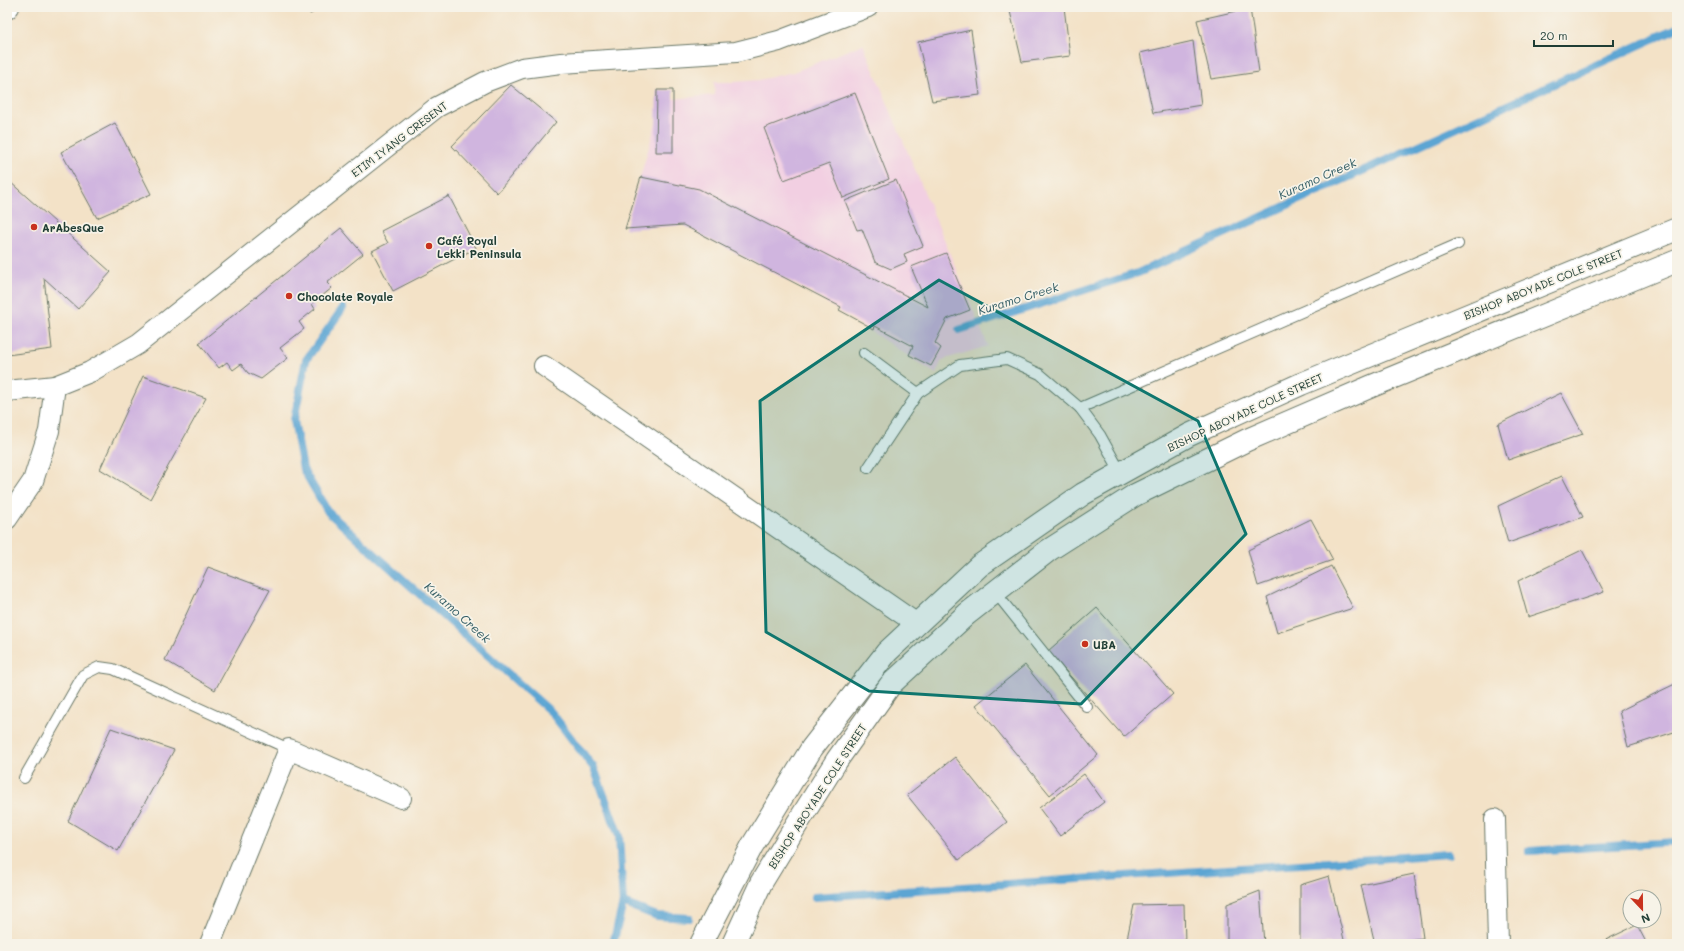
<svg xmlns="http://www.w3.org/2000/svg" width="1684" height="951" viewBox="0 0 1684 951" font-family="Mali,sans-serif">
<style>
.built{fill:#f2cfe2}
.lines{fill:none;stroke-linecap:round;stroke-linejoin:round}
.stream{stroke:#5ca5d3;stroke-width:8}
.building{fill:#d0b5df}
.lane-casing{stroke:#697767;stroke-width:12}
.street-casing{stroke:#697767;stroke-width:22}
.secondary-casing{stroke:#697767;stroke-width:24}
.lane{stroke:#fff;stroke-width:10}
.street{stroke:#fff;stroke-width:20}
.secondary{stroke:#fff;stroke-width:22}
.marked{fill:#0f766e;fill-opacity:0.2;stroke:#0f766e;stroke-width:3;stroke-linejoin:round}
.poi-dot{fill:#c8321e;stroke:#f7f3e8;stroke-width:1.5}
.labels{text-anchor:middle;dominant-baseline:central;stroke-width:3.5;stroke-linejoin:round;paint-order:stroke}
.street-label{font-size:11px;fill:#1f3d34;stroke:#f7f3e8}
.poi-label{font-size:11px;font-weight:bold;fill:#1f3d34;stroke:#f7f3e8;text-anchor:start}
.water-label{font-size:12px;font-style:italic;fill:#315c64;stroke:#f7f3e8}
</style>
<rect width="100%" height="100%" fill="#f7f3e8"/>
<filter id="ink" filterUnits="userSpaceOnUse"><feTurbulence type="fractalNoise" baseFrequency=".025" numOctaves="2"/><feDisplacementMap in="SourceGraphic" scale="8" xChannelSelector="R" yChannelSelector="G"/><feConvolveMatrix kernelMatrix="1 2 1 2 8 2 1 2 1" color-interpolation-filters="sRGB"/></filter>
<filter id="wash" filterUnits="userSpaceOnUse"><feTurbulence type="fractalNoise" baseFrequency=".012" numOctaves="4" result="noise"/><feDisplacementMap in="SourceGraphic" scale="16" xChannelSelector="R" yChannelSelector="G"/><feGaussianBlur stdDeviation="0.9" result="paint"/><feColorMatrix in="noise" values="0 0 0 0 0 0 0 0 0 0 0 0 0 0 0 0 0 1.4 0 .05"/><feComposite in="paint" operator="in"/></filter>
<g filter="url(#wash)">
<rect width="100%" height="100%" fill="#f3e2c7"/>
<path class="built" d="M863 44 988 346 942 360 936 374 813 294 683 225 625 229 656 123 657 90H673V99L715 95 714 82H735L759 80 794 72Z"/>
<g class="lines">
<g class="stream">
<path d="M343 308 306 360 294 420 303 469 328 512 551 712 594 768 619 836 623 903 613 944"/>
<path d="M959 330 1138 273 1677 28"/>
<path d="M1529 851 1677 842"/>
<path d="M814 897 1448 854"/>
<path d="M623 903 657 916 689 918"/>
</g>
</g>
<g id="blocks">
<g class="building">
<path d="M306 7H326L310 14Z"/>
<path d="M1009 7H1064L1070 56 1022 62Z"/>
<path d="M1250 8 1259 72 1211 79 1197 20Z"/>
<path d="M971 30 980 95 932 101 918 42Z"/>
<path d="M1193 41 1201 105 1153 113 1140 53Z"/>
<path d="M511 85 556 122 497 193 452 146Z"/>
<path d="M657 90H673V152H656Z"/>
<path d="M855 93 889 179 843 198 829 163 784 180 764 128Z"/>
<path d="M115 123 151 194 97 218 61 152Z"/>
<path d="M641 177 699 189 928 307 911 267 946 253 970 310 947 319 935 343 941 348 931 366 909 355 913 346 875 326 874 329 839 310 841 307 683 225 625 229Z"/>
<path d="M896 180 923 246 904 254 907 262 891 269 875 262 862 229 857 230 845 201Z"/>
<path d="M9 181 111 272 78 309 44 278 52 349 7 355V183Z"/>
<path d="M449 196 476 248 393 291 372 251 388 243 381 231Z"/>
<path d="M341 228 363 254 327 283 332 288 312 304 315 309 299 322 304 329 280 348 288 358 261 379 248 373 241 364 233 370 227 362 219 368 199 343Z"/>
<path d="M143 376 206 398 150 499 100 469Z"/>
<path d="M1561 393 1583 434 1508 460 1498 424Z"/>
<path d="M1562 476 1583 517 1508 543 1498 506Z"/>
<path d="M1311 519 1333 560 1258 586 1248 550Z"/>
<path d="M1582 550 1604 592 1528 617 1518 581Z"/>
<path d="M1331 566 1353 608 1277 633 1267 597Z"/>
<path d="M208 567 270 590 215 690 165 660Z"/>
<path d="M1097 608 1173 694 1124 737 1048 651Z"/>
<path d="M1025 665 1098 755 1050 795 976 705Z"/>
<path d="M1677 683V731L1628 747 1619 711Z"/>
<path d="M111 728 174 750 118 851 68 821Z"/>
<path d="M955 757 1007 822 959 860 907 795Z"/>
<path d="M1084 774 1104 802 1060 836 1039 808Z"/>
<path d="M1414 874 1423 938 1375 944 1361 885Z"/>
<path d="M1329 876 1345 944H1300V885Z"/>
<path d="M1260 891 1264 944H1227V904Z"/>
<path d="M1184 904 1185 944H1126L1134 905Z"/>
<path d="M1637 925 1647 944H1597Z"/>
</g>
</g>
</g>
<g filter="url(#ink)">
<use href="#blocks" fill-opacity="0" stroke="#697767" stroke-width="1"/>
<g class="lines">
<defs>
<g id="lane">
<path d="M864 353 918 393"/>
<path d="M1080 408 1458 244"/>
<path d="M868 468 918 393 960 365 1007 359 1040 374 1080 408 1100 435 1121 473"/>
<path d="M995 592 1087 707"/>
<path d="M24 778 83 675 99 667 113 669 289 749"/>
</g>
<g id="street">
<path d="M7 9 9 7"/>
<path d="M544 366 917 624"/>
<path d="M7 391 55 386 90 372 138 344 437 107 485 82 522 68 561 63 736 52 779 41 868 7"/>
<path d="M7 519 33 481 49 431 55 386"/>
<path d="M1495 819 1498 944"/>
<path d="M210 944 289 749 401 798"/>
</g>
<g id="secondary">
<path d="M701 944 752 846 812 748 887 652 979 566 1083 494 1189 435 1301 384 1677 229"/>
<path d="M733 944 761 883 797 824 837 760 891 684 967 614 1049 550 1135 495 1247 440 1372 386 1677 261"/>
</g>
</defs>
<use href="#lane" class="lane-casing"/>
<use href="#street" class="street-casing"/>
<use href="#secondary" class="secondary-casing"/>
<use href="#lane" class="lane"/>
<use href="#street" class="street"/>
<use href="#secondary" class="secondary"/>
</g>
</g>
<path class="marked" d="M939 280 1198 421 1246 534 1081 704 869 691 766 632 760 401Z"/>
<g class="poi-dot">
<circle cx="34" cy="227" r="4"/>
<circle cx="429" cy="246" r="4"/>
<circle cx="289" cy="296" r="4"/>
<circle cx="1085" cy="644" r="4"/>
</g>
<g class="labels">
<g class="street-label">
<text transform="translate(399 139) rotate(-37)">ETIM IYANG CRESENT</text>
<text transform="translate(1543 284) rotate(-22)">BISHOP ABOYADE COLE STREET</text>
<text transform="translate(1245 412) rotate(-25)">BISHOP ABOYADE COLE STREET</text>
<text transform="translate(817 796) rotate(-57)">BISHOP ABOYADE COLE STREET</text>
</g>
<g class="poi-label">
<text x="42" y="227">ArAbesQue</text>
<text x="437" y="240">Café Royal<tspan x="437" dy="13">Lekki Peninsula</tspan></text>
<text x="297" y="296">Chocolate Royale</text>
<text x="1093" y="644">UBA</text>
</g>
<g class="water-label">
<text transform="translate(1317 178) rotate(-24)">Kuramo Creek</text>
<text transform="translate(1018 298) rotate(-17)">Kuramo Creek</text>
<text transform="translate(458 612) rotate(42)">Kuramo Creek</text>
</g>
</g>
<rect width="1684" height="951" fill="none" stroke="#f7f3e8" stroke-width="24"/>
<g transform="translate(1642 909) rotate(158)"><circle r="19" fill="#f7f3e8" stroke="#a1aaa0"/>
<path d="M0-3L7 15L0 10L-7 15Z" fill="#c8321e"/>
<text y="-6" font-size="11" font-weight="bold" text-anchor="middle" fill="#1f3d34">N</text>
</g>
<path d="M1534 40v6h79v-6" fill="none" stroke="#1f3d34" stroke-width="2"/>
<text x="1540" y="40" font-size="12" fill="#1f3d34" stroke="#f7f3e8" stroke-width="3" paint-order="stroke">20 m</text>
</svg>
